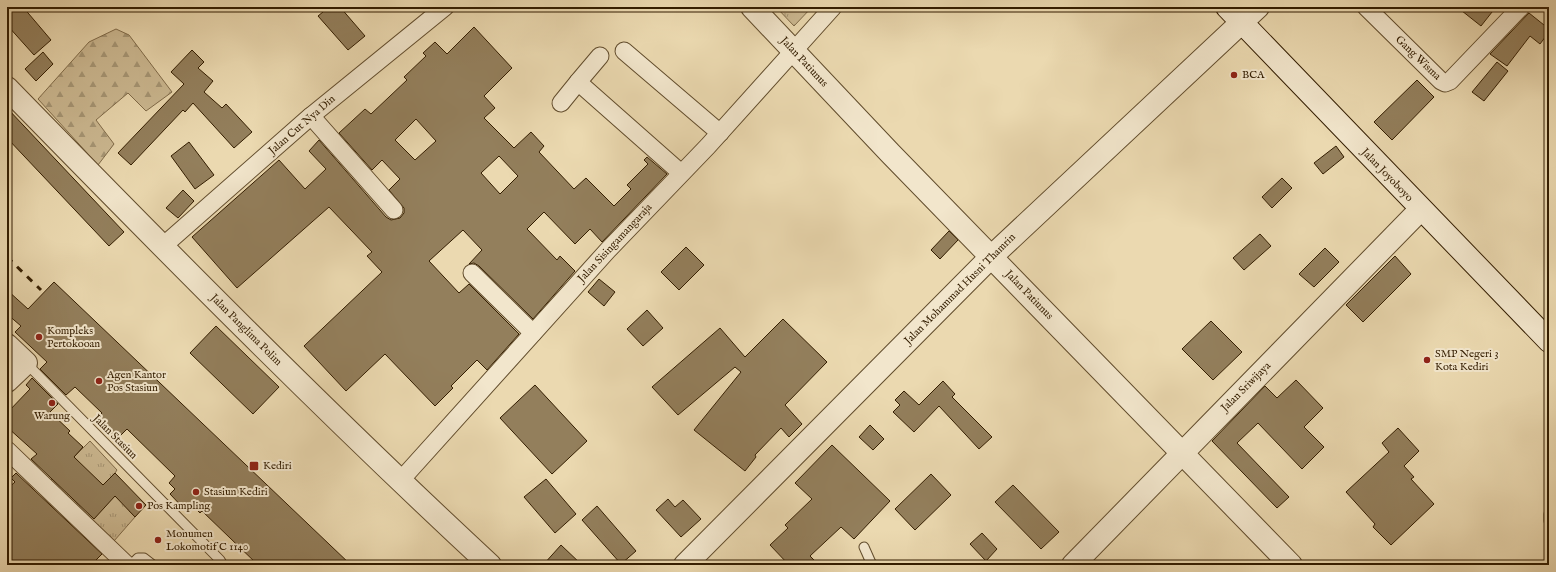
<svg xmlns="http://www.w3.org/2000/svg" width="1556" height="572" viewBox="0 0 1556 572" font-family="'IM FELL English',serif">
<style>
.grass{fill:url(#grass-tufts);stroke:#806b49}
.forest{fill:url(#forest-firs);stroke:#806b49}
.building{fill:#937f5c;stroke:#331d00;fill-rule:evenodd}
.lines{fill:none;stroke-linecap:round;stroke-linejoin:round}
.service-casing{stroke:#614c2c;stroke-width:11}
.minor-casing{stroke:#614c2c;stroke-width:19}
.tertiary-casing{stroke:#614c2c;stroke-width:24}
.secondary-casing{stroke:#331d00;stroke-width:24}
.service{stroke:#f2e6cc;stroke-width:9}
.minor{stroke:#f2e6cc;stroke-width:17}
.tertiary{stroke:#f2e6cc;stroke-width:22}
.secondary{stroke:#f2e6cc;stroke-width:22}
.rail{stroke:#331d00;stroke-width:3;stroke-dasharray:7 7;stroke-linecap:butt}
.poi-dot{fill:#8f2418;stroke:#f2e6cc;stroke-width:1.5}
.labels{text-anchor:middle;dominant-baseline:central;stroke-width:4;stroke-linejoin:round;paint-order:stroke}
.street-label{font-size:11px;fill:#331d00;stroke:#f2e6cc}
.poi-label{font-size:11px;fill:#331d00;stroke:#f2e6cc;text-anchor:start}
</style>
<defs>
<pattern id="grass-tufts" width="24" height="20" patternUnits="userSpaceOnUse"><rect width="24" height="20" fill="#ccb992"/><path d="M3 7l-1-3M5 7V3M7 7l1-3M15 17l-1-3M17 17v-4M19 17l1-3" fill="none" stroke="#a69675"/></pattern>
<pattern id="forest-firs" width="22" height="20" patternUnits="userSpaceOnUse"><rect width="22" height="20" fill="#ccb992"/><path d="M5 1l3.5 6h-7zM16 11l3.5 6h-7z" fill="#a69675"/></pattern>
</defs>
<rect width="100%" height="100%" fill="#ebd9b0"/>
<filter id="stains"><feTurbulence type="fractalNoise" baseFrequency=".005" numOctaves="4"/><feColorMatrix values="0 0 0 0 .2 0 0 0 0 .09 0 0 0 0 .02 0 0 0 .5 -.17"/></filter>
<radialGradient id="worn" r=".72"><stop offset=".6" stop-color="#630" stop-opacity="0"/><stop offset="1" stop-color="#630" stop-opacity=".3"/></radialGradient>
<g class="grass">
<path d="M776 7H812L794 26Z"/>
<path d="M90 441 117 470 115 473 131 509 129 511 135 517 107 549 43 488Z"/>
</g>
<path class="forest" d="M116 29 129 35 172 92 146 111 128 93 96 120 114 144 98 165 38 99 89 42Z"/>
<g class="building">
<path d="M7 7H23L51 40 34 55 7 25Z"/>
<path d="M329 7H340L365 36 348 50 318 16Z"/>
<path d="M1457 7H1496L1481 26Z"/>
<path d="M1529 13 1549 29V32L1540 44 1530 36 1507 66 1490 54Z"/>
<path d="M474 27 512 68 484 96 495 108 484 118 514 148 531 132 544 146 539 152 574 189 586 178 614 206 631 189 627 185 648 164 644 160 647 157 667 174 602 242 590 229 575 244 544 212 527 229 557 260 560 256 575 271 533 319 479 266 474 263 469 264 482 250 463 230 429 261 459 293 469 284 519 334 487 370 477 360 451 386 453 388 435 406 385 354 346 391 304 346 382 272 367 256 372 252 329 207 237 288 192 237 279 160 305 189 326 169 309 151 319 140 386 217 391 220 400 218 404 213V208L389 190 400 179 382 160 372 170 339 133 365 109 371 114 407 80 404 77 426 56 423 53 435 42 447 54ZM416 119 436 141 415 160 395 140ZM499 156 518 176 500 194 481 173Z"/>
<path d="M192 50 204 62 198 68 213 81 204 92 222 108 226 104 252 132 234 148 193 103 185 112 183 110 131 165 118 153 184 84 171 72Z"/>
<path d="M43 52 53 64 36 81 25 69Z"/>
<path d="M1497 62 1508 71 1484 101 1472 92Z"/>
<path d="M1417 80 1434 97 1392 140 1374 122Z"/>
<path d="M7 108 124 232 109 246 7 138Z"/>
<path d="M189 142 214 175 195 189 171 156Z"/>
<path d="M1336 146 1344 157 1323 174 1314 163Z"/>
<path d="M1282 178 1292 188 1272 208 1262 197Z"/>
<path d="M183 190 194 201 178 218 166 208Z"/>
<path d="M949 231 958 240 940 259 931 250Z"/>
<path d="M1260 234 1271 246 1244 270 1233 258Z"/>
<path d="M686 247 704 265 679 290 661 272Z"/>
<path d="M1325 248 1339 262 1314 287 1299 274Z"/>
<path d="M1395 256 1411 274 1363 322 1346 305Z"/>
<path d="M599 279 615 292 604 306 588 292Z"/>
<path d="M54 282 351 565H258L202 511 200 513 194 507 188 513 170 494 175 489 169 483 175 476 127 429 117 439 97 418 102 413 75 387 66 395 40 369 47 362 15 332 21 326 7 314V290L28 309Z"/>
<path d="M647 310 663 328 643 346 627 329Z"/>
<path d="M783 319 827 362 785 405 802 424 789 437 781 428 755 455 756 457 745 471 694 430 741 372 735 367 678 415 652 387 720 328 745 357Z"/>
<path d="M1211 321 1242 352 1213 380 1182 349Z"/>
<path d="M216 326 279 387 253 414 190 353Z"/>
<path d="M32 378 58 404 50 412 70 431 68 433 83 447 74 457 103 485 115 473 146 505 135 517 115 496 94 519 31 459 37 454 7 427V413L30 389 26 385Z"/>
<path d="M1296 380 1323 408 1304 427 1324 447 1302 469 1258 423 1237 443 1289 497 1277 508 1212 441 1265 386 1277 398Z"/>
<path d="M943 381 955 394 952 397 992 437 979 449 939 406 914 432 893 412 900 405 895 400 904 391 919 405Z"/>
<path d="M535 385 587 441 552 474 500 418Z"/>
<path d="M870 425 884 439 873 450 859 437Z"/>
<path d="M1398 428 1419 451 1404 466 1414 477 1411 479 1434 504 1391 545 1373 527 1375 524 1346 492 1389 452 1382 443Z"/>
<path d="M832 445 890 501 854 539 841 527 810 556 819 565H789L770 545 788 528 785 525 812 499 795 483Z"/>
<path d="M16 473 102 554 91 565H7V489L15 482 11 478Z"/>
<path d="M931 474 951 495 915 530 895 509Z"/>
<path d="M546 479 576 514 555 533 524 497Z"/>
<path d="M1013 485 1059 532 1041 549 995 502Z"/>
<path d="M668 499 675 507 683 500 701 519 681 537 656 510Z"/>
<path d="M597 506 636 551 621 564 582 520Z"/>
<path d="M982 533 997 549 986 561 970 544Z"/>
<path d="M561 545 582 565H543Z"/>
</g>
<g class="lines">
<defs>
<g id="service">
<path d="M26 363 220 560 223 565"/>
<path d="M1549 514V521"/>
<path d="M864 547 872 565"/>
<path d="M131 565 138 558H144L153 565"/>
</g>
<g id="minor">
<path d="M1366 7 1441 81 1445 83 1450 81 1521 7"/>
<path d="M624 51 720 133"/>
<path d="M578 82 600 56"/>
<path d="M561 103 578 82 681 173"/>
<path d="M311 116 394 210"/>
<path d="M162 247 311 116 445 7"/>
<path d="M472 273 533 333"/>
<path d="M7 450 127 565"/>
<path d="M400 481 608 250 708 146 833 7"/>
</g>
<g id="tertiary">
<path d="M752 7 890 153 1291 565"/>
<path d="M7 88C165 250 324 411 490 565"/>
<path d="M7 345 26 363 7 381"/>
<path d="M685 565 991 257 1258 7"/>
<path d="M1073 565 1420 210"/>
</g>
<path id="secondary" d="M1227 7 1549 341"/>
</defs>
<use href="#service" class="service-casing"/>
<use href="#minor" class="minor-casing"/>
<use href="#tertiary" class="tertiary-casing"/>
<use href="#secondary" class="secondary-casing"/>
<use href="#service" class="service"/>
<use href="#minor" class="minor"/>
<use href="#tertiary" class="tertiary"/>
<use href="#secondary" class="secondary"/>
<path class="rail" d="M7 257 41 290"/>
</g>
<g class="poi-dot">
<circle cx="1234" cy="75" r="4"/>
<circle cx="39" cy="337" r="4"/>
<circle cx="1427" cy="360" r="4"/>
<circle cx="99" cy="381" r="4"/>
<circle cx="52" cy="403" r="4"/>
<rect x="249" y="461" width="10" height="10" rx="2"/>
<circle cx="196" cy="492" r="4"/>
<circle cx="139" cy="506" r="4"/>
<circle cx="158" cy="540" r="4"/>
</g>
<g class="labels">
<g class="street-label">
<text transform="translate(1418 58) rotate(44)">Gang Wisma</text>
<text transform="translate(804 62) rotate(47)">Jalan Patiunus</text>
<text transform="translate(302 125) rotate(-41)">Jalan Cut Nya Din</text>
<text transform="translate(1387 175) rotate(46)">Jalan Joyoboyo</text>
<text transform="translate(615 243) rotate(-47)">Jalan Sisingamangaraja</text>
<text transform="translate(960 289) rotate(-45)">Jalan Mohammad Husni Thamrin</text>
<text transform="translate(1029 295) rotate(46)">Jalan Patiunus</text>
<text transform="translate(246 330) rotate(45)">Jalan Panglima Polim</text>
<text transform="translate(1246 387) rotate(-45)">Jalan Sriwijaya</text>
<text transform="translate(115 437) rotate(45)">Jalan Stasiun</text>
</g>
<g class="poi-label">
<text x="1242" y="75">BCA</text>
<text x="47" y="331">Kompleks<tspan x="47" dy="13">Pertokooan</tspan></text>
<text x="1435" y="354">SMP Negeri 3<tspan x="1435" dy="13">Kota Kediri</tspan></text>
<text x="107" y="375">Agen Kantor<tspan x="107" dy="13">Pos Stasiun</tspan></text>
<text x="52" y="416" text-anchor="middle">Warung</text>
<text x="263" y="466">Kediri</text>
<text x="204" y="492">Stasiun Kediri</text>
<text x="147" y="506">Pos Kampling</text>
<text x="166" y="534">Monumen<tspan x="166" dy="13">Lokomotif C 1140</tspan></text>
</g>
</g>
<rect width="1556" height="572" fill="none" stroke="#ebd9b0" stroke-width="24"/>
<rect x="8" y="8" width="1540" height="556" fill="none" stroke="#331d00" stroke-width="2"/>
<rect x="12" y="12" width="1532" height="548" fill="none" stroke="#331d00"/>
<rect width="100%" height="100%" filter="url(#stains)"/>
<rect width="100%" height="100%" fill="url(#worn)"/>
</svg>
